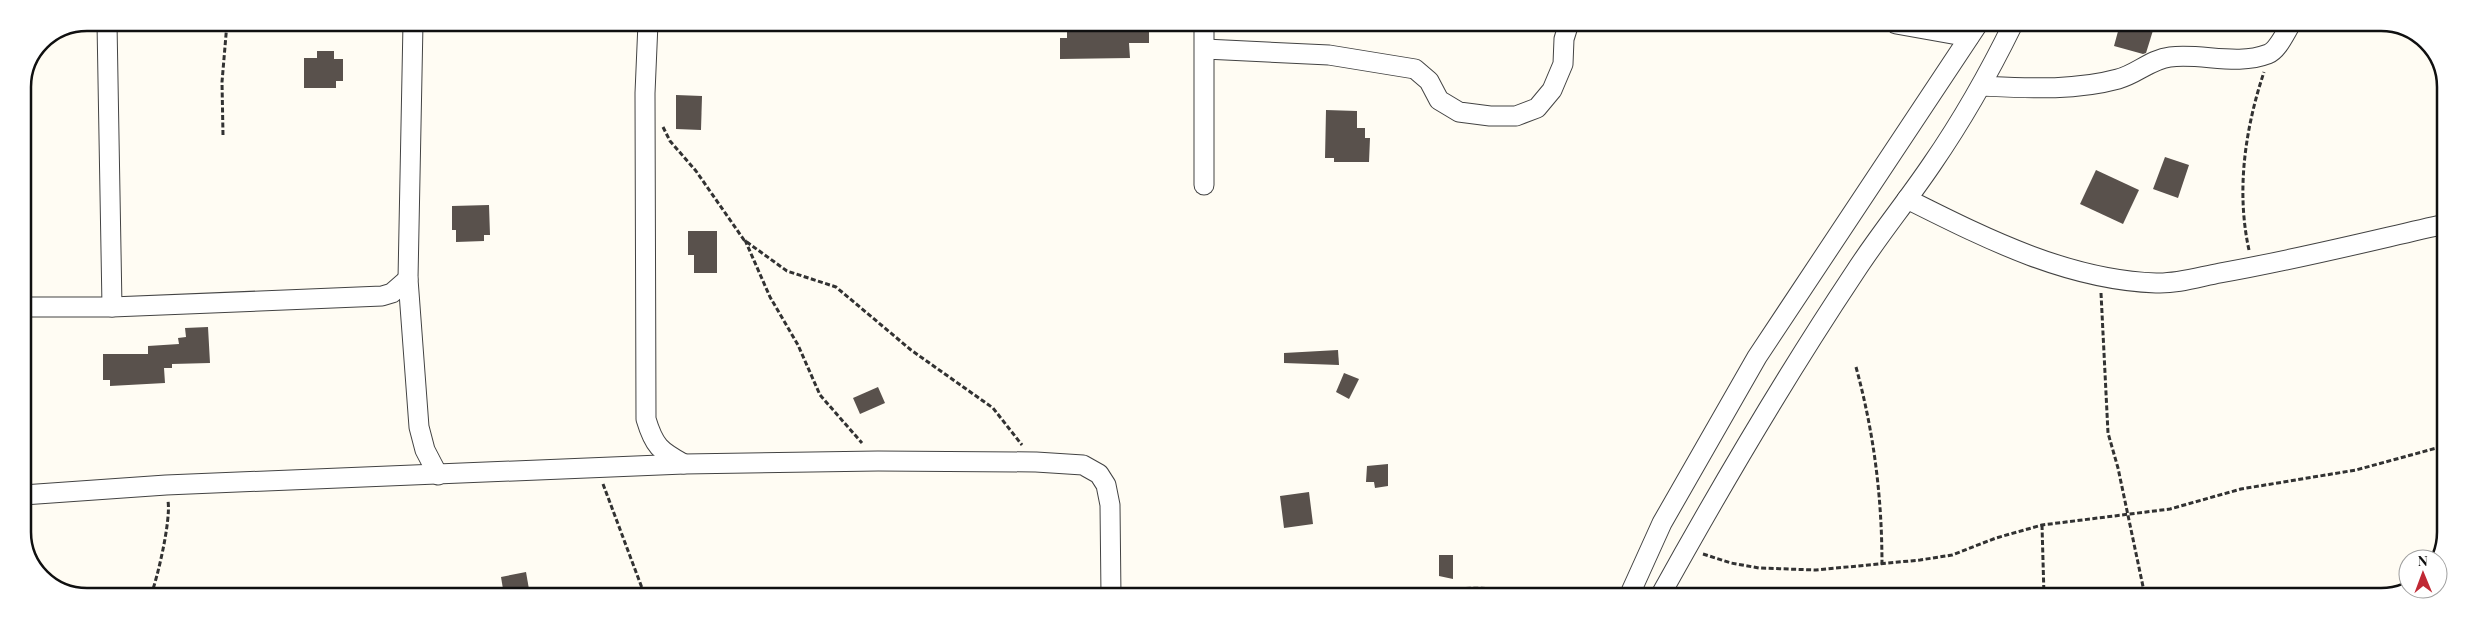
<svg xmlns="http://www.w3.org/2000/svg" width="2468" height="619" viewBox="0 0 2468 619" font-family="'Playfair Display',serif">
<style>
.building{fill:#59514c}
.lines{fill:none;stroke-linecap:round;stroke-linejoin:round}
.minor-casing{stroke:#434343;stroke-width:21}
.path{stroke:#323232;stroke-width:3;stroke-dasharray:5 2.5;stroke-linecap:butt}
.minor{stroke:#fff;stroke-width:19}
.rim{fill:none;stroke:#101010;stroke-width:2.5}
</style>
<rect width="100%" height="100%" fill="#fffcf3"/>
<g class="building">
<path d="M1092 23H1149V43H1129L1130 58 1060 59V38H1067V32H1088V29H1092Z"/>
<path d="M2120 24H2155L2146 53 2143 54 2114 46Z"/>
<path d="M317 51H334V59H343V81H336V88H304V58H317Z"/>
<path d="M676 95 702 96 701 130 676 129Z"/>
<path d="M1326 110 1357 111V128H1365V138H1370L1369 162H1334V158H1325Z"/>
<path d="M2165 157 2189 165 2178 198 2153 189Z"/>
<path d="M2096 170 2139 190 2123 224 2080 204Z"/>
<path d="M489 205 490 235H484V241L456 242V230H452V206Z"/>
<path d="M688 231H717V273H694V255H688Z"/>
<path d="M208 327 210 363 172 364V368H164L165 383 110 386V380H103V354H148V346L179 344 178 338 186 337 185 328Z"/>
<path d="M1338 350 1339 365 1284 363V353Z"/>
<path d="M1344 373 1359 379 1349 399 1336 392Z"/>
<path d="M878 387 885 403 860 414 853 398Z"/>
<path d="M1388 464V486L1375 488 1374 482H1366L1367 466Z"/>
<path d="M1309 492 1313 524 1284 528 1280 496Z"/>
<path d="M1439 555H1453V579L1439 576Z"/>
<path d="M526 572 530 595H504L501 577Z"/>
</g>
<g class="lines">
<defs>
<g id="minor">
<path d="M107 23 112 307"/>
<path d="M413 23 408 279 419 427 425 450 438 475"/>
<path d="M648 23 645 93 646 419C654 446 660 451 684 464"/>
<path d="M1204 23V185"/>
<path d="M1896 24 1969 37"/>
<path d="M1205 49 1329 55 1415 69 1429 81 1439 100 1459 112 1490 116H1516L1537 108 1552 90 1563 64 1564 39 1569 23"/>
<path d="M1982 86C2028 88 2074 91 2118 79 2137 74 2151 59 2170 57 2202 53 2237 66 2268 54 2278 50 2285 33 2291 24"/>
<path d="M1907 199C1985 238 2067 280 2156 283 2177 284 2199 277 2220 273 2295 260 2370 241 2445 224"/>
<path d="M23 307H112L382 296 392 293 408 279"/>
<path d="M23 495 166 485 684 464 878 461 1036 462 1083 465 1099 474 1106 485 1110 505 1111 596"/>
<path d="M1629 596 1662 523 1757 357 1978 24"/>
<path d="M1660 596C1721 486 1785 377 1855 272 1879 235 1907 201 1932 164 1963 119 1989 73 2013 24"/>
</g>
</defs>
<use href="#minor" class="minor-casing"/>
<g class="path">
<path d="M663 127 670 141 696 171 744 240 787 271 836 287 911 350 993 408 1022 445"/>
<path d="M223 135 222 82 227 23"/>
<path d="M745 240 770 297 798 345 820 395 862 443"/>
<path d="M2249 250C2236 191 2245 129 2264 72"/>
<path d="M2101 293 2108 433 2118 468 2145 596"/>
<path d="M1856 367C1874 433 1882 497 1882 565"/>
<path d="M603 484 645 596"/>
<path d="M2042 525 2044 596"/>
<path d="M1703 554 1731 563 1759 568 1816 570 1920 560 1952 555 1996 538 2042 525 2170 509 2241 489 2356 470 2444 446"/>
<path d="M151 595C158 576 171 520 168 501"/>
<path d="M1437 596C1461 582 1512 590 1538 596"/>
</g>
<use href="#minor" class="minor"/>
</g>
<path d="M0 0H2468V619H0ZM87 31H2381A56 56 0 0 1 2437 87V532A56 56 0 0 1 2381 588H87A56 56 0 0 1 31 532V87A56 56 0 0 1 87 31Z" fill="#fff" fill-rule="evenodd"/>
<path class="rim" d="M87 31H2381A56 56 0 0 1 2437 87V532A56 56 0 0 1 2381 588H87A56 56 0 0 1 31 532V87A56 56 0 0 1 87 31Z"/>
<g transform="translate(2423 574) rotate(359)"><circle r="24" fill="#ffffff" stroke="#9f9f9f"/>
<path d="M0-4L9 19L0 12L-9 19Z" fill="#c02834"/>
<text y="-8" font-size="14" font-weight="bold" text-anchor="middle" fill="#101010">N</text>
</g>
</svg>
